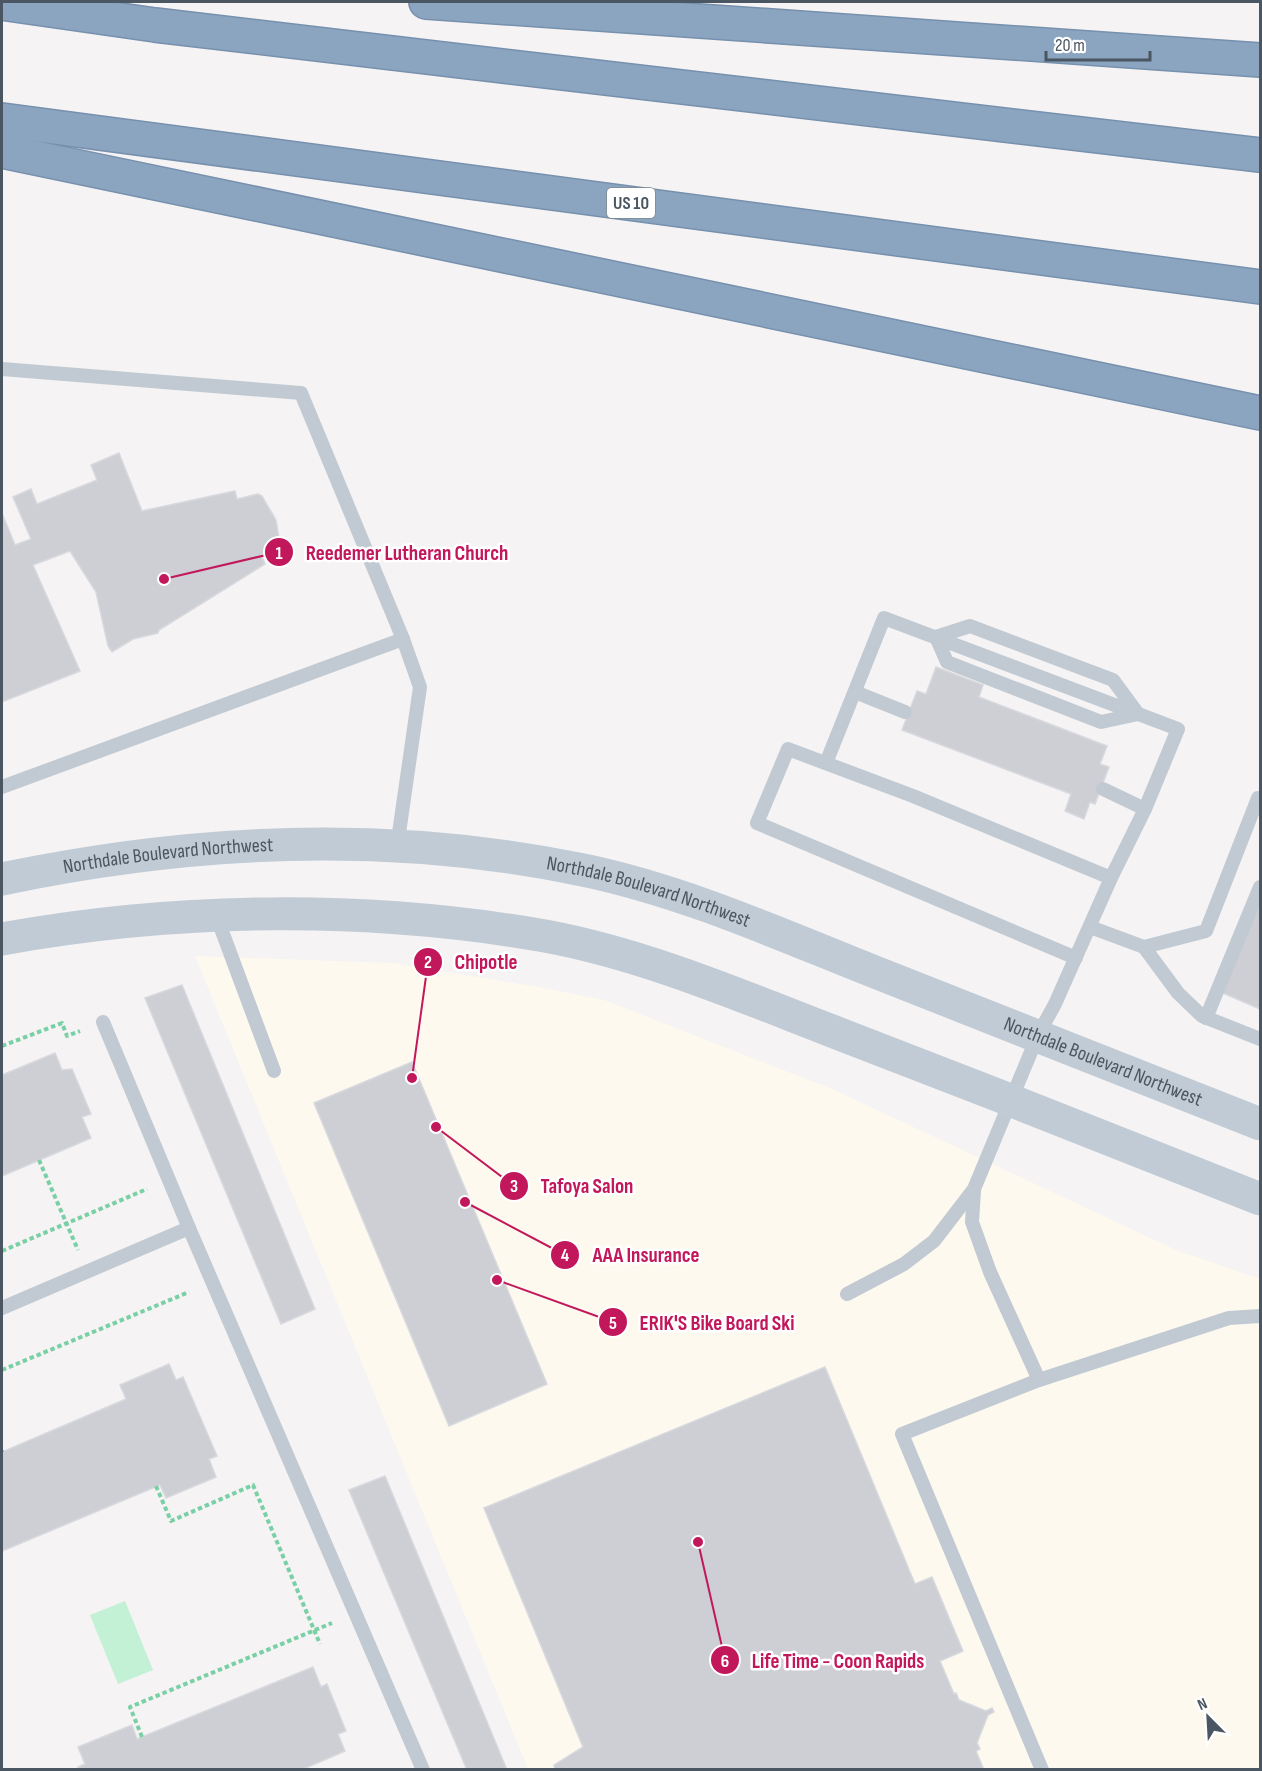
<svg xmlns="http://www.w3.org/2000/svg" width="1262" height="1771" viewBox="0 0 1262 1771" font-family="'Sofia Sans Condensed',sans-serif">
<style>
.commercial{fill:#fdf9ef}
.green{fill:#c3f1d5}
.building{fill:#cdcfd5;stroke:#d7d9de;stroke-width:1.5}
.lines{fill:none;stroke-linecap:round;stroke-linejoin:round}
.highway-casing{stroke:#7690ad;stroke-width:36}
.path{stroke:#7ad0a6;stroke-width:4;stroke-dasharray:4.5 3;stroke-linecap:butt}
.lane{stroke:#c1cad2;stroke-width:14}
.secondary{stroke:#c1cbd6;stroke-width:33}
.highway{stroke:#8ba5c1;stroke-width:33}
.labels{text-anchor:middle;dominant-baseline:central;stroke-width:5;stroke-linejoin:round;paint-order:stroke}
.shield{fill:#fff;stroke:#808990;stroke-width:1.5}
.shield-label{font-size:18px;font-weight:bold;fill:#4a5661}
.street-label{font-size:20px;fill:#4a5661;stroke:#fff}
.leader{fill:none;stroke:#c2185b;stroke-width:2}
.callout-dot{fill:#c2185b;stroke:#fff;stroke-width:2}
.mark-label{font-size:18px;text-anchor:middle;font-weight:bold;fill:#fff}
.callout-label{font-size:21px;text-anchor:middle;font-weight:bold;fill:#c2185b;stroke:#fff;stroke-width:5;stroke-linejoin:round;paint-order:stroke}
</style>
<rect width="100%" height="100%" fill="#f5f3f3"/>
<path class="commercial" d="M195 956 393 963 539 987 604 1000 832 1089 1176 1250 1260 1279V1769H528Z"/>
<path class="green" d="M125 1601 153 1670 118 1684 90 1615Z"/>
<g class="building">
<path d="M119 453 142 511 235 491 237 499 258 494 262 496 276 520 280 544 261 555 265 564 159 630 158 633 133 639 112 652 108 646 96 592 70 551 33 565 80 671 2 702V513L15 545 31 539 13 497 31 489 37 504 97 480 91 465Z"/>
<path d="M936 667 983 685 979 697 1107 746 1100 764 1109 767 1095 804 1090 802 1084 819 1065 811 1071 794 902 730 917 691 926 694Z"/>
<path d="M1260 902V1009L1223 993Z"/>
<path d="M182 985 315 1309 281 1324 145 998Z"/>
<path d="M55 1053 62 1070 72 1069 91 1114 82 1117 91 1138 2 1176V1075Z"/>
<path d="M412 1062 547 1384 449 1426 314 1103Z"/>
<path d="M169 1364 176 1380 183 1377 217 1456 209 1459 216 1477 166 1498 160 1485 2 1551V1452L126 1399 120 1385Z"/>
<path d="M825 1367 915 1584 932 1577 963 1651 940 1661 954 1694 956 1693 959 1700 986 1711 992 1708 994 1712 988 1715 977 1743 980 1749 976 1751 984 1770H555L554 1765 583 1747 484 1508Z"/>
<path d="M385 1476 507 1770H467L349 1490Z"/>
<path d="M313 1667 321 1687 327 1684 346 1731 338 1734 345 1751 301 1770H80L78 1767 85 1764 78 1747 132 1725 137 1739Z"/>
</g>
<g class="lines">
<defs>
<g id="highway">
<path d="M426 2 1260 60"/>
<path d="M2 3 155 25 1260 155"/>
<path d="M2 120 1260 287"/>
<path d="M2 151 1260 413"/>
</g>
</defs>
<use href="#highway" class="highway-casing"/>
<g class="path">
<path d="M2 1046 62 1023 67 1036 80 1031"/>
<path d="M39 1160 78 1250"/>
<path d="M2 1251 147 1189"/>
<path d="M2 1370 189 1292"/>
<path d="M2 1450V1452"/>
<path d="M156 1486 171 1521 253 1485 320 1644"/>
<path d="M142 1737 130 1707 332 1623"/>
</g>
<g class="lane">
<path d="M2 369 301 393 403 639"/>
<path d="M970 626 1113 680 1138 714 1101 722 947 662 936 637Z"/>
<path d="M855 692 905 712"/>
<path d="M826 763 884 618 1178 729 1145 809 1111 878"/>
<path d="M2 787 403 639 420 687 397 847"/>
<path d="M1103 789 1145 809"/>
<path d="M216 915 274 1071"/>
<path d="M1090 927 1144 947 1178 993 1202 1016 1260 1039"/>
<path d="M1144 947 1206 931 1258 798H1260"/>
<path d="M1206 1018 1260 887"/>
<path d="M103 1022 189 1228"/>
<path d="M974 1191 972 1222 990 1272 1039 1380"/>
<path d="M847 1294 904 1264 934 1241 974 1189 1038 1035 1055 1004 1111 878 913 796 788 749 757 823 1076 958"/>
<path d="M2 1308 189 1228 423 1770"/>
<path d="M1042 1770 902 1434 1039 1380 1229 1318 1260 1316"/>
</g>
<g class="secondary">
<path id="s1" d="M2 879C193 839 390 830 583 870 684 891 779 934 875 972 1003 1023 1132 1073 1260 1124"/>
<path d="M2 939C179 907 367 905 545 936 643 954 739 995 832 1031 975 1086 1118 1142 1260 1199"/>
</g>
<use href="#highway" class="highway"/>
</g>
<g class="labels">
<rect class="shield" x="607" y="188" width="48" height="30" rx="4.5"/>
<g class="shield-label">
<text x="631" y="203">US 10</text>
</g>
<g class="street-label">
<text stroke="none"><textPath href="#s1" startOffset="168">Northdale Boulevard Northwest</textPath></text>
<text stroke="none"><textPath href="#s1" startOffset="654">Northdale Boulevard Northwest</textPath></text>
<text stroke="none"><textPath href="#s1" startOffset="1140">Northdale Boulevard Northwest</textPath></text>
</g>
</g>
<path class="leader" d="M164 579L279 552M412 1078L428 962M436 1127L514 1186M465 1202L565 1255M497 1280L613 1322M698 1542L725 1660"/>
<g class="callout-dot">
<circle cx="164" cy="579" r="6"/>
<circle cx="412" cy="1078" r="6"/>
<circle cx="436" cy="1127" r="6"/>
<circle cx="465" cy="1202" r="6"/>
<circle cx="497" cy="1280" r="6"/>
<circle cx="698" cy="1542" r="6"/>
<circle cx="279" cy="552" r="15"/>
<circle cx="428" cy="962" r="15"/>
<circle cx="514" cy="1186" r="15"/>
<circle cx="565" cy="1255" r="15"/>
<circle cx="613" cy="1322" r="15"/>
<circle cx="725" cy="1660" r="15"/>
</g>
<g class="mark-label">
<text x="279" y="559">1</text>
<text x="428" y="968">2</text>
<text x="514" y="1192">3</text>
<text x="565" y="1261">4</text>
<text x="613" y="1329">5</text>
<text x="725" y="1667">6</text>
</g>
<g class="callout-label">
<text x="407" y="560">Reedemer Lutheran Church</text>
<text x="486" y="969">Chipotle</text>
<text x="587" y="1193">Tafoya Salon</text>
<text x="646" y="1262">AAA Insurance</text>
<text x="717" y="1330">ERIK'S Bike Board Ski</text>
<text x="838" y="1668">Life Time - Coon Rapids</text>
</g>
<rect width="1262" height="1771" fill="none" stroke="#4a5661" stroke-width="6"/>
<g transform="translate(1208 1717) rotate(336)" stroke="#ffffff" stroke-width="4.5" paint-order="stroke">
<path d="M0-4.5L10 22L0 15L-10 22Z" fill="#4a5661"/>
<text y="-9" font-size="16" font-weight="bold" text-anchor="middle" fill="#4a5661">N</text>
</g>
<path d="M1046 51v9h104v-9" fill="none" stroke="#4a5661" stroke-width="3"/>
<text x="1055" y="51" font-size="18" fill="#4a5661" stroke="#ffffff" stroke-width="4.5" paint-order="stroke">20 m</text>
</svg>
